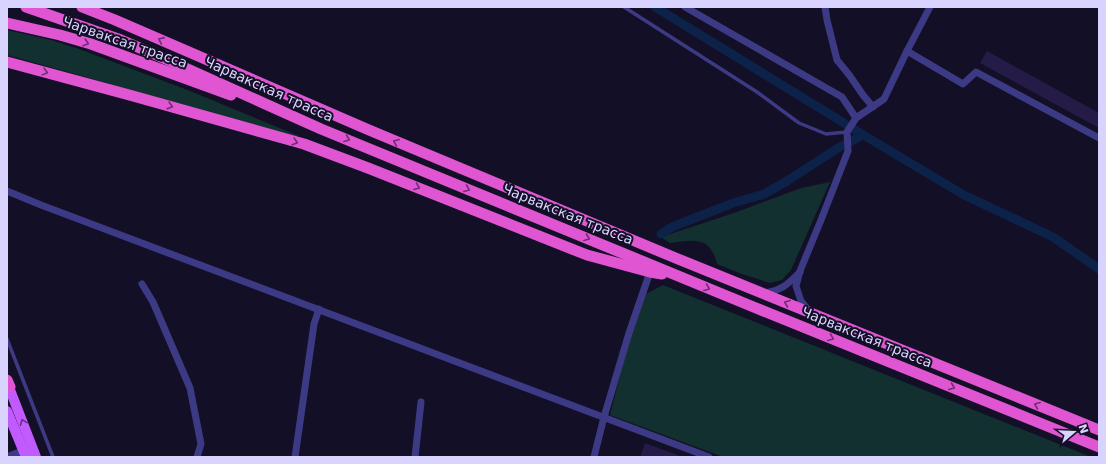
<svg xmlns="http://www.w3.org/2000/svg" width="1106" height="464" viewBox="0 0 1106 464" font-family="'DejaVu Sans',sans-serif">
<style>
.green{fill:#12302f}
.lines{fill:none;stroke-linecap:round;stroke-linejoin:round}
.canal{stroke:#0c2248;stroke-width:9}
.building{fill:#241b47}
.service{stroke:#3d3a85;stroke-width:3.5}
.minor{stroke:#3d3a85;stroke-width:7}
.primary{stroke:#c25bff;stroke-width:10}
.trunk{stroke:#e055d1;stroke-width:11}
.oneway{stroke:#6f2e73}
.oneway2{stroke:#623188}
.labels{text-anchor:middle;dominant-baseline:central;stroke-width:4;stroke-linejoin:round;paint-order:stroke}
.street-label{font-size:14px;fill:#d9d4ff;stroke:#130f26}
</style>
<rect width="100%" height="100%" fill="#130f26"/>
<g class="green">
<path d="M7 30 51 40 79 49 190 91 299 136H293L193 109 89 78 7 55Z"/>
<path d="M830 182 791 270 782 280 770 283 739 273 717 264C710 235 694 240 670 243L661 237 734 213 801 188Z"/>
<path d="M663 285 1091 457H723L610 415 628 344 638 310 646 294Z"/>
</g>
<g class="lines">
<g class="canal">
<path d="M655 7 875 142 964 195 1053 237 1099 269"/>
<path d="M661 234 672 227 733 203 764 194 787 181 838 148 863 135"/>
</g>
</g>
<g class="building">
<path d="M987 51 1099 113V128L980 63Z"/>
<path d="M645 443 680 456V457H640Z"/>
</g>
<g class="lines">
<g class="service">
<path d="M624 7 757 92 799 123 826 134 847 132"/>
<path d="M7 339 53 457"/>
</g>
<g class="minor">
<path d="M685 7 842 97 856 118"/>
<path d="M825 7 827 20 837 60 850 76 863 95 873 107"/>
<path d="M907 51 963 84 976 72 1099 138"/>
<path d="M7 191 41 205 709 457"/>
<path d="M142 284 153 302 190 388 201 444 197 457"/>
<path d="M763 293C782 291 788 284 800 272"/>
<path d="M809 311 801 301 796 286 800 271 821 220 848 151 847 132 856 118 884 99 907 51 930 7"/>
<path d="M7 457 24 450"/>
<path d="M295 457 314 324 319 309"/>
<path d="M415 457 421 402"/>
<path d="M594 457 604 417 629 333 650 272"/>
</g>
<g class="primary">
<path d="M7 382 36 457"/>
<path d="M7 411 26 457"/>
</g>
<g class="trunk">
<path d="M26 7 121 40 161 57 321 129 756 308 1099 447"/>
<path d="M82 7 115 20 369 130 678 259 1099 430"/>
<path d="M7 23 60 35 91 44 231 95"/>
<path d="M7 62 133 96 304 144 368 168 587 255 650 272 662 274"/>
<path d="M7 380 10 387"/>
</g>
</g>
<defs><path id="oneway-chevron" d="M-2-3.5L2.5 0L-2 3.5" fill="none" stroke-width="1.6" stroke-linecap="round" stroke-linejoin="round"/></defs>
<g class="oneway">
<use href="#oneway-chevron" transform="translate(161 40) rotate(-156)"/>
<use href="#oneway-chevron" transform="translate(86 43) rotate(18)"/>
<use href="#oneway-chevron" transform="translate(45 72) rotate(15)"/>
<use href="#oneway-chevron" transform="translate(170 106) rotate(16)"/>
<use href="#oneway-chevron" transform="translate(347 139) rotate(22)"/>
<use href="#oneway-chevron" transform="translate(295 142) rotate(16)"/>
<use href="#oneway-chevron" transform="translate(396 142) rotate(-157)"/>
<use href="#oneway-chevron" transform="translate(417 187) rotate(22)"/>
<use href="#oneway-chevron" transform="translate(467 189) rotate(22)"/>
<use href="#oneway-chevron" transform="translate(587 238) rotate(22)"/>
<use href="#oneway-chevron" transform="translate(707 288) rotate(22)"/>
<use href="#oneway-chevron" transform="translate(787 303) rotate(-158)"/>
<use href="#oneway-chevron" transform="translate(831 338) rotate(22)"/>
<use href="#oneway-chevron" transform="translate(952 387) rotate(22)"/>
<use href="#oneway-chevron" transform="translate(1037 405) rotate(-158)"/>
</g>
<use class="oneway2" href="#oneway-chevron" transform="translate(23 422) rotate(-111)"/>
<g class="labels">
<g class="street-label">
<text transform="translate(125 42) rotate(19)">Чарваксая трасса</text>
<text transform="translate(269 89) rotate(24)">Чарвакская трасса</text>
<text transform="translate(568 214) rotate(22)">Чарвакская трасса</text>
<text transform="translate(867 337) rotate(22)">Чарвакская трасса</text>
</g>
</g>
<rect width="1106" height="464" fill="none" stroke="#d9d4ff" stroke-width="16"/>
<g transform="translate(1074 432) rotate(71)" stroke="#130f26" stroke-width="3" paint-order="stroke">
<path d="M0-3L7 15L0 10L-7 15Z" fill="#d9d4ff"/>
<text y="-6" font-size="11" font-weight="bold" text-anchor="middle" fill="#d9d4ff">N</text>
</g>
</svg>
